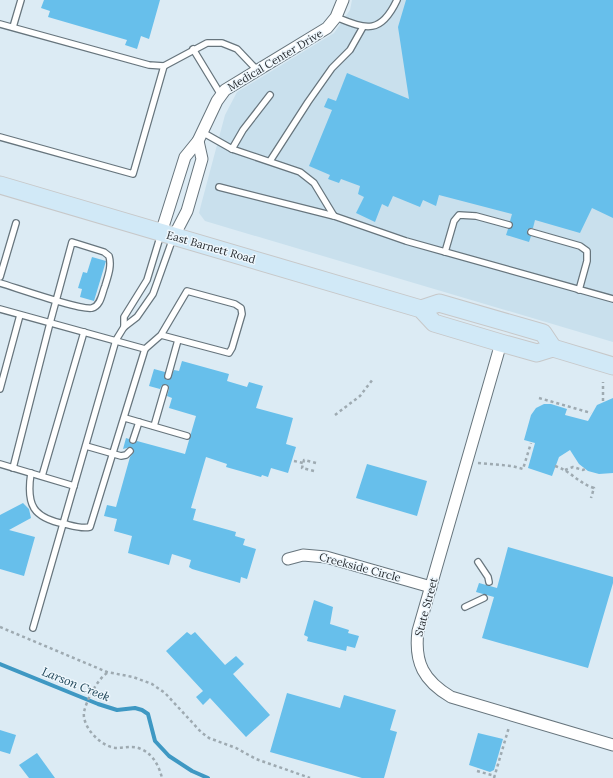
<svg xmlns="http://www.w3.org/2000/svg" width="613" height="778" viewBox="0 0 613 778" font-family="Lora,serif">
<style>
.built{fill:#c9e0ed}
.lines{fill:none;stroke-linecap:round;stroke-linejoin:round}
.stream{stroke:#3e98c3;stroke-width:4}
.building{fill:#67bfeb}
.service-casing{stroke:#67757d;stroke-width:8}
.minor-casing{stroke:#67757d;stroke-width:13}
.primary-casing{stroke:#c7c8c9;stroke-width:19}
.path{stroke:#9eaab1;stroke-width:2.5;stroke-dasharray:3 3;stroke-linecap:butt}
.service{stroke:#fff;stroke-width:5.5}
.minor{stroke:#fff;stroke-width:11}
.primary{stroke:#d1e9f7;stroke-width:17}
.labels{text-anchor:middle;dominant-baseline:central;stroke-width:3;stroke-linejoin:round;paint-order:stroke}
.street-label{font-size:11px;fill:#282d31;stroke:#eef7fd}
.water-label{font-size:12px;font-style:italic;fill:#1c4356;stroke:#eef7fd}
</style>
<rect width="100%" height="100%" fill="#dcebf4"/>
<path class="built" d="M352 0H613V342L205 221 199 213 201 205 225 115 237 92 334 33 350 10Z"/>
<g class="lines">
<path class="stream" d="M0 664 98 704 117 710 135 708 142 710 148 714 155 741 169 756 192 771 208 778"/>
</g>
<g class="building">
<path d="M44 0H160L149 39 141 36 137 49 125 45 127 40 48 17 50 11 41 8Z"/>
<path d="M406 0H613V218L592 208 580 233 535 220 533 228H530L527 230 528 235 531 236 529 242 506 235 508 229 513 226 510 221 512 214 439 195 436 206 423 200 420 207 393 196 388 207 382 204 375 222 356 213 364 197 358 194 360 186 341 179 339 183 328 179 330 175 309 166 332 110 324 107 328 98 336 101 347 73 409 99 398 27Z"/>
<path d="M92 257 106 261 94 301 80 297 82 289 78 288 83 272 87 273Z"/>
<path d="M182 361 229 374 227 381 247 387 249 382 263 386 256 408 293 418 286 444 296 447 288 473 271 468 268 477 262 475 261 477 226 467 227 464 206 457 191 508 196 509 193 520 236 532 235 536 245 539 243 545 256 549 247 579 241 577 240 583 192 569 189 567 191 560 172 554 169 565 128 553 132 536 114 531 117 519 104 516 107 505 116 507 130 457 134 452 131 447 123 449 126 438 129 439 132 444 137 441 185 454 196 416 169 408 172 398 167 396 169 389 168 385H162L160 389 149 386 154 369 165 372V379L169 380 174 370 179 371Z"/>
<path d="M613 398V473L599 474 588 471 579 464 570 450 559 457 552 476 528 468 535 443 524 440 531 415 536 408 544 404H551L567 409 565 415 588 421 597 405Z"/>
<path d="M367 464 427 481 417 516 356 498Z"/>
<path d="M23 503 29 509 31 518 9 530 35 537 24 576 0 569V515Z"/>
<path d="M508 547 613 577V583L588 668 482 638 494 597 476 592 479 583 497 588Z"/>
<path d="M314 600 333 607 330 624 349 630 348 633 359 636 355 648 347 646 346 651 307 641 308 637 304 635Z"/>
<path d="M187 632 191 635 195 632 225 665 236 656 244 664 233 674 270 715 246 737 210 698 203 705 196 697 203 691 166 651Z"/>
<path d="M287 693 340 708 344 695 396 710 390 730 397 732 384 778H362L270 752Z"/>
<path d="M0 730 16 735 10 754 0 751Z"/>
<path d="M478 733 503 739 494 770 490 772 469 765Z"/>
<path d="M37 753 55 778H29L19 765Z"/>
</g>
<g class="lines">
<defs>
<g id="service">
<path d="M336 17C367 30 381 34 397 0"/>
<path d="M0 24 149 65 164 66 207 43H222L237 49 257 70"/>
<path d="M13 27 21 0"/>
<path d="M193 49 221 95"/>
<path d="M202 132 232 149 300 172 314 183 334 216 406 241 613 299"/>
<path d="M0 137 133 174 164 66"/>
<path d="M232 149 243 130 270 95"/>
<path d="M270 161 308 102 332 68 350 50 363 27"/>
<path d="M219 187 334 216"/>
<path d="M531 232 580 246 587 251V261L579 290"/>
<path d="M445 252 454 221 459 215 476 216 509 225"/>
<path d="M0 277 16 223"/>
<path d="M0 283C14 287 82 311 92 308 101 306 102 293 105 286 108 276 112 266 109 256L104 252 72 242 50 323 13 468"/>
<path d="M0 309 145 349 161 335 229 353 232 348 242 314 241 308 235 304 187 291 161 335"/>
<path d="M124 327V317L147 280 161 234"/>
<path d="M168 376 178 340"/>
<path d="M0 389 20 315"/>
<path d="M125 418 187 436"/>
<path d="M154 426 165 388"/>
<path d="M133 440 139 422"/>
<path d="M86 446 121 456 126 455 130 451"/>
<path d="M0 464 74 486"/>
<path d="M31 473C26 505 33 518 65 524 73 526 82 529 90 527L145 349"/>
<path d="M42 476 84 332"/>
<path d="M478 562 488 577 489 582"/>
<path d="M465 607 484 598"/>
<path d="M33 628 116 340 124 327 137 317 153 294 173 238"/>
</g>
<g id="minor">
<path d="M161 233 185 157 198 141 217 101 225 90 327 28 336 17 343 0"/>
<path d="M174 236 187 211 202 159 198 141"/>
<path d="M501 343 418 631C414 663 424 681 451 697L613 745"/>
<path d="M288 559 303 555 326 557 431 587"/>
</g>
<g id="primary">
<path d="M0 185 421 309 434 323 501 343 537 353 553 348 613 366"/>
<path d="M421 309 439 303 543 333 553 348"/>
</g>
</defs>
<use href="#service" class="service-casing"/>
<use href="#minor" class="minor-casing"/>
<use href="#primary" class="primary-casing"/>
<g class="path">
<path d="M539 398 591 413"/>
<path d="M603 401V382"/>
<path d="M335 415 360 396 373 379"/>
<path d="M294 461 303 463"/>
<path d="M478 463 512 466 523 469 531 443"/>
<path d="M555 466C571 471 578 483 594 488L591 498"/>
<path d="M565 470 573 467 583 470 585 469"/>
<path d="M314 471 302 468 304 460 316 463"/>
<path d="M0 627 107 672 133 677 152 684 165 693 201 732 209 738 236 748 256 759 310 778"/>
<path d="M107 673C97 680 87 699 84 712 82 726 98 743 111 747 121 750 131 744 141 749 153 754 159 766 162 778"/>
<path d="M477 771 495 776"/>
<path d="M494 778 509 727"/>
</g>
<use href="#service" class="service"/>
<use href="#minor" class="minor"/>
<use href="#primary" class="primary"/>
</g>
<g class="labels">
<g class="street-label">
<text transform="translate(275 60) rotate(-31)">Medical Center Drive</text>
<text transform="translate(211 247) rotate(16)">East Barnett Road</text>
<text transform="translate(360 567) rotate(15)">Creekside Circle</text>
<text transform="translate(426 607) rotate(-75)">State Street</text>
</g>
<g class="water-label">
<text transform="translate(76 684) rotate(22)">Larson Creek</text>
</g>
</g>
</svg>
